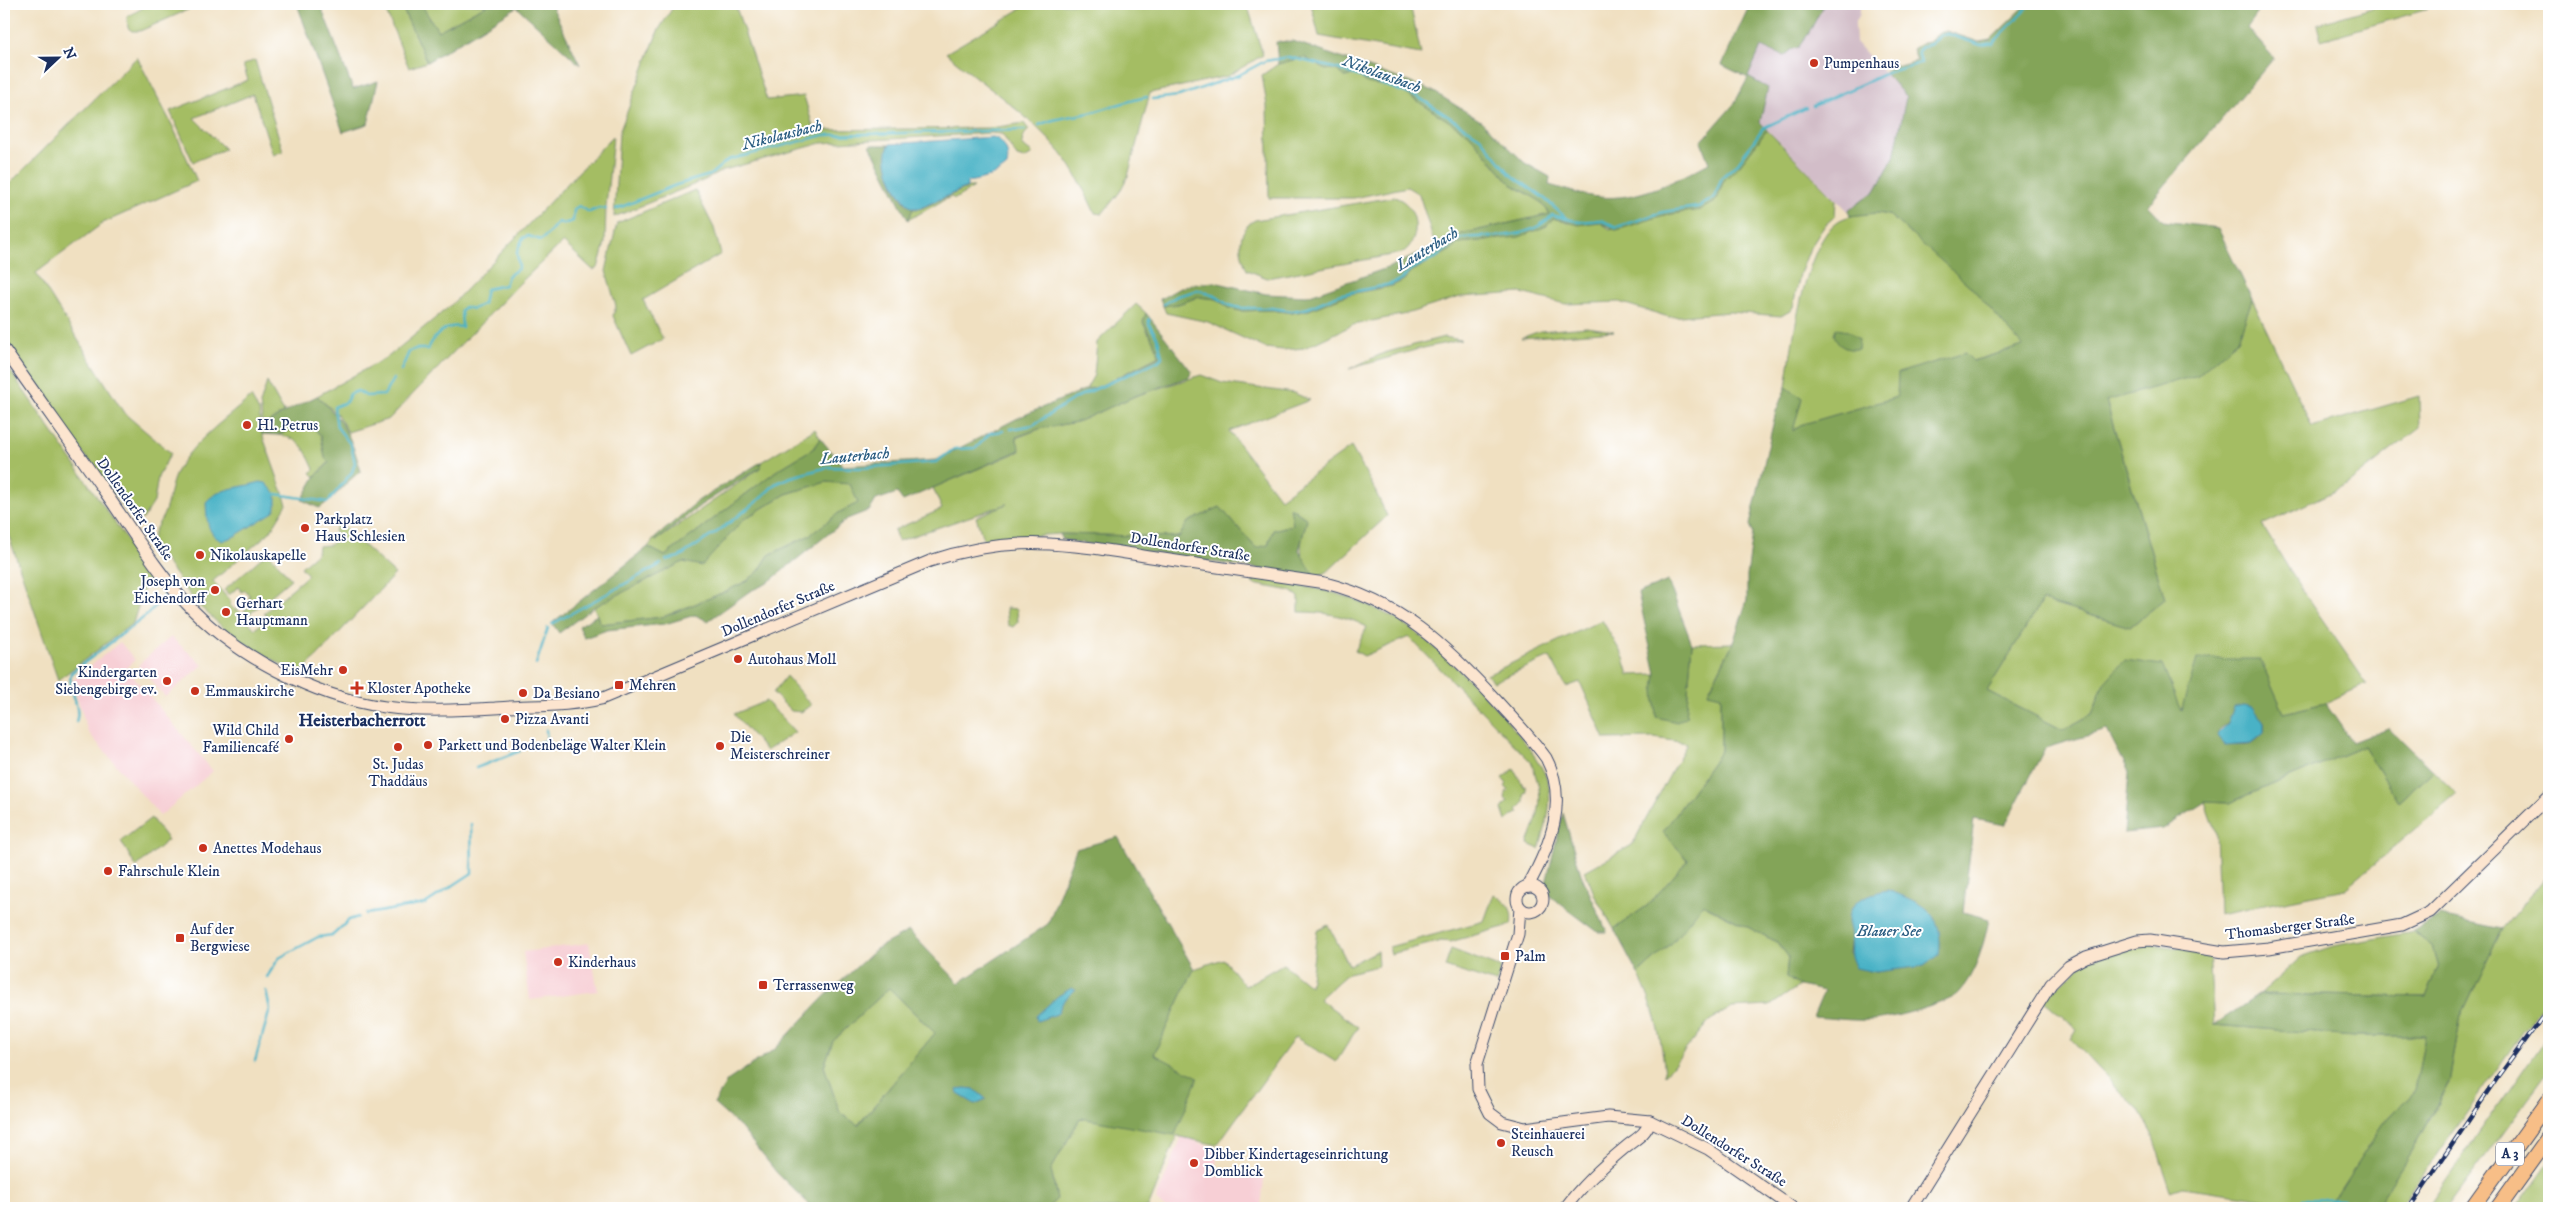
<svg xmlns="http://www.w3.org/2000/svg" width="2553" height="1212" viewBox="0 0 2553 1212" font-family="'IM FELL DW Pica',serif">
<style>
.built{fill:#f7cfd5}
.industrial{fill:#d2bdc8}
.green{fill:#a4bd63;stroke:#607660}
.forest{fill:#83a459;stroke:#4f6a5c;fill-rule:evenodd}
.water{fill:#48b2c6;stroke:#327092}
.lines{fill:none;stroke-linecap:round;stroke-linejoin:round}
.stream{stroke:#48b2c6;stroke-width:2.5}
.secondary-casing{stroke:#3b4a6d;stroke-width:13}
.highway-casing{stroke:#3b4a6d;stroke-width:17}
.secondary{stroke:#fce5cf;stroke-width:11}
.highway{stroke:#f7be87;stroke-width:15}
.rail-casing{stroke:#1b2f5e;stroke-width:4.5}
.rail{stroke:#fff;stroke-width:2.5;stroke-dasharray:8;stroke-linecap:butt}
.poi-dot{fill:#c8321e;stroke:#fff;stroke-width:2}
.labels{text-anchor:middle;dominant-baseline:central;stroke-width:4;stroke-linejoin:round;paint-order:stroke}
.shield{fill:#fff;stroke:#5f6d8e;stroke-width:1}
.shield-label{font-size:14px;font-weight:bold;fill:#1b2f5e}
.poi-label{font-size:15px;fill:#1b2f5e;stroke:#fff;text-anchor:start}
.street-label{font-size:15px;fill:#1b2f5e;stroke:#fff}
.water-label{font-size:16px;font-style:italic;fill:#2b5d82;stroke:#fff}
.quarter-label{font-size:18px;font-weight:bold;fill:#1b2f5e;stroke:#fff}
</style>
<rect width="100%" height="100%" fill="#fff"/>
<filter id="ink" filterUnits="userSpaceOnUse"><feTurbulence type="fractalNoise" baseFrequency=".02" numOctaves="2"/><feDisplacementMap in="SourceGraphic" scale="10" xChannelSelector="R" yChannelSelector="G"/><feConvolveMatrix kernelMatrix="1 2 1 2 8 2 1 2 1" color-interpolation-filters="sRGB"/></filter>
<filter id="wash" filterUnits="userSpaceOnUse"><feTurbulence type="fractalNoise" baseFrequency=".0096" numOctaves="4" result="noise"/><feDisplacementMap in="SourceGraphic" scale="20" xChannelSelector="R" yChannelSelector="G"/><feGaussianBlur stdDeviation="1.12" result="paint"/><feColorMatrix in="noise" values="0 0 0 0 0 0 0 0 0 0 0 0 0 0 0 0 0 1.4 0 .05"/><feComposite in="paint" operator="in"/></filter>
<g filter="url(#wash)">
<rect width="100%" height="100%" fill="#f0e0c1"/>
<g class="built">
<path d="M171 637 203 665 165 697 138 665Z"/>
<path d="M120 642 135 660 126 668 213 771 160 816 88 732 72 681Z"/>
<path d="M589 943 598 991 530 1000 523 952Z"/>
<path d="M1182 1136 1217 1150 1216 1176 1264 1179 1261 1207 1213 1205V1208H1164L1156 1200Z"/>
</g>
<path class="industrial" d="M1824 4H1860V14L1855 23 1856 42 1906 97 1894 157 1875 191 1848 211 1760 122 1768 88 1748 77 1761 47 1784 56 1809 33Z"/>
<g class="green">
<path d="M149 4H201L140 31H132L128 28 127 17Z"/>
<path d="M383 4H404L401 5 427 62 409 68Z"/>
<path d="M420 4H488L438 31Z"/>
<path d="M675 4H699L701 8 715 4H735L767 100 804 96 814 130 990 128 1024 123 1029 130 1023 136 1022 145 1033 154 1024 159 1017 157 1002 134 990 133 822 143 724 170 705 180 614 217 619 133 658 31Z"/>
<path d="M1029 4H1247L1263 55 1228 76 1150 93 1128 176 1119 193 1102 214 1095 213C1085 193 1076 171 1061 153 1030 115 984 86 946 53Z"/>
<path d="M1311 4H1410L1421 54 1319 36Z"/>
<path d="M2385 4H2423L2428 9 2321 40 2317 24Z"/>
<path d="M137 57 173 127 197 181 103 223 36 273 124 413 171 453 158 477 154 502 143 519 132 518 83 453 4 339V189Z"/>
<path d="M1304 57 1326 70C1335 68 1339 71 1345 77L1356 74 1367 83 1397 88 1469 134 1511 184 1540 201 1550 214 1461 234 1435 245 1419 194 1407 187 1354 198H1269L1267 106 1262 75 1278 64Z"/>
<path d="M255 60 283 151 273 155 253 94 194 118 225 149 193 162 170 111 248 80 243 65Z"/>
<path d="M1767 130 1836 200 1835 216 1825 225 1810 248 1800 274 1793 307 1790 311 1781 316 1730 312 1669 317 1619 302 1566 304 1521 293 1460 297 1406 314 1353 325 1304 348 1283 350 1265 348 1208 322 1166 313 1163 306 1178 304 1198 297 1217 299 1228 308 1240 311 1272 310 1292 313 1309 310 1349 294 1392 286 1404 280 1412 271 1451 250 1459 243 1499 239 1553 218 1568 223 1599 222 1610 229 1664 215 1699 210 1718 197 1723 182 1739 166Z"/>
<path d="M613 136 606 206 605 243 598 268 593 270 563 242 519 284 389 419 348 432 337 414 317 396 389 356 450 306Z"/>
<path d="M969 187H974L955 199 951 197 944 200 908 220 913 209H920Z"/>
<path d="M695 190 714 228 721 254 643 300 663 339 631 356 613 316 616 306 606 271 617 223Z"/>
<path d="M1394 197C1418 203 1423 240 1402 253L1267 278 1247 270C1239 252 1236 230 1255 220Z"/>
<path d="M1878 213 1889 215 1928 246 1971 287 2024 346 1972 361 1897 397 1800 425 1792 432 1802 398 1786 387C1792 347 1804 241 1840 220 1851 214 1866 214 1878 213Z"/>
<path d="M2252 299 2312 427 2419 396 2420 428 2345 486 2262 525 2300 587 2367 684 2325 703 2284 713 2260 659 2181 712 2104 683 2092 714 2063 730 1987 691 2042 601 2130 627 2165 599 2106 400 2198 375 2238 340Z"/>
<path d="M1136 304 1146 313 1143 323 1158 350 1159 356 1098 387 1086 389 1094 375 1097 342Z"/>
<path d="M1587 327 1614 331 1521 338 1540 331Z"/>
<path d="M1444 337 1461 340 1419 349 1349 369 1384 353Z"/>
<path d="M4 362 154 579 145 584 133 623 58 680 4 522V506L8 504 4 492Z"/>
<path d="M1201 375 1222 383 1294 393 1310 400 1229 431 1280 498 1351 447 1372 484 1387 516 1327 572 1315 577C1296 553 1300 547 1307 519L1291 508 1293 525 1273 530 1268 545 1256 548 1220 507 1188 522 1179 537 1060 534 983 539 976 517 1007 504 898 541 894 530 942 509 933 488 1020 451 1016 438 1042 428 1077 422 1135 396Z"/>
<path d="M267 382 284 412 263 426 260 404Z"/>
<path d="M251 397 259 411 262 434 287 504 270 532 213 581 231 602 229 604 235 610 237 609 255 629 268 618 264 613 308 575 301 567 317 553 318 546 330 545 338 536 334 531 339 523 395 574 299 675 230 634 196 603 152 543C152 529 161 523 165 511 170 496 171 478 181 464 198 438 228 417 251 397Z"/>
<path d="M309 422 321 436 325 458 329 462 315 477 311 473 314 469C304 448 302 439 278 435Z"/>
<path d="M815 429 820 438 814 448 776 471 665 556 648 547 654 539 656 541 760 468 761 462Z"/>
<path d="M826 482 850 484 859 503 840 512 811 535 769 555 759 571 747 581 722 593 663 617 600 624 594 607 683 561 744 519 786 494Z"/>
<path d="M268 552 291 579 247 616 243 612 252 604 248 599 250 596 245 590 242 592 238 587 229 595 224 590Z"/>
<path d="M1253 577C1285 584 1319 587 1350 598 1368 605 1391 615 1407 626 1442 649 1537 743 1548 782 1553 804 1546 827 1539 849L1528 844C1541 807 1545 800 1531 762L1409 637 1364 656 1355 651 1367 627C1345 615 1324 612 1299 612V597L1291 591 1253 584Z"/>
<path d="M1006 608 1017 609 1018 622 1013 627 1008 625Z"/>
<path d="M1602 620 1624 658 1629 675 1656 674 1654 690 1686 717 1692 644 1733 643 1708 692 1721 696V751L1663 832 1688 860 1648 905 1614 929 1595 896 1585 871 1632 845 1687 743 1654 738 1605 739 1580 682 1566 687 1550 657 1493 682 1487 675Z"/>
<path d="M786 676 811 705 801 712 791 711 773 693Z"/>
<path d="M766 701 795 732 766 751 734 714Z"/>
<path d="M2364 746 2399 802 2433 771 2457 794 2345 889 2219 914 2216 833 2205 802 2229 803Z"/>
<path d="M1514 769 1524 787 1526 786 1527 792 1524 793V803L1517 810 1519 812 1506 821 1502 809 1508 801 1505 799 1506 792 1509 791 1505 786 1507 784 1502 778Z"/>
<path d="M151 818 168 840 136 867 121 841Z"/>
<path d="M2549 873V995L2399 1208H2374L2410 1154 2449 1083 2461 1016 2502 929Z"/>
<path d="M1494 894C1507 903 1514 908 1511 925L1450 942 1441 941 1391 954 1389 947 1484 921Z"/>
<path d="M1702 904 1777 942 1788 956 1786 977 1799 986 1770 1006 1731 1008 1709 1021 1665 1075C1662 1040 1654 1004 1638 974L1672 943Z"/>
<path d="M1328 925 1349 965 1377 951 1378 966 1348 973 1319 999 1358 1027 1336 1062 1295 1037 1217 1145 1177 1136 1148 1208H1047L1057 1199 1051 1170 1080 1118 1154 1054 1194 969 1223 959 1245 986 1283 964 1310 986 1317 931Z"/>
<path d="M2413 932 2432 946 2438 967 2426 997 2260 994 2301 957 2333 946Z"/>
<path d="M2149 944 2209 952 2214 1025 2354 1036H2425L2415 1090 2383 1124 2340 1190 2323 1208H2304L2299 1204 2183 1187 2171 1191 2152 1134 2139 1111 2071 1039 2077 1029 2043 1000 2087 960Z"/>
<path d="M1451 949 1501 968 1496 983 1445 967Z"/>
<path d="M889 988 935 1033 858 1125 840 1114 824 1066 833 1041Z"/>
<path d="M2549 1033V1070L2447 1208H2427Z"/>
<path d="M2549 1162V1208H2516Z"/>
</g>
<g class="forest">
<path d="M297 4H320L353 89 378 81 368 124 343 132Z"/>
<path d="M404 4H421L438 31 488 4H551L580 65 517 7 427 62 401 5Z"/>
<path d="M1750 4H1811L1818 8 1820 4H1824L1809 33 1797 49 1794 48 1784 56 1761 47 1748 77 1768 88 1760 122 1767 130 1739 166 1723 182 1718 197 1714 203 1699 210 1664 215 1617 230 1599 222 1579 225 1553 218 1547 226 1519 237 1459 243 1451 250 1412 271 1404 280 1391 286 1349 294 1309 310 1292 313 1272 310 1240 311 1228 308 1217 299 1198 297 1178 304 1163 306 1160 299 1178 289 1194 284 1214 282 1266 294 1307 296 1390 267 1461 234 1550 214 1540 201 1511 184 1469 134 1397 88 1367 83 1356 74 1345 77C1339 71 1335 68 1326 70L1304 57 1278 64 1276 42 1293 41 1431 90 1481 121 1525 163 1550 177 1549 185C1565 189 1582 196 1599 197 1638 201 1675 181 1709 163L1701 142 1734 104 1748 78 1722 65Z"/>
<path d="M2027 4H2264L2247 28 2274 58 2148 205 2163 221 2218 228 2252 299 2238 340 2198 375 2106 401 2165 599 2130 627 2042 601 1987 691 2063 730 2092 714 2104 683 2125 660 2162 665 2181 711 2197 659H2260L2284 713 2325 703 2352 742 2388 728 2433 771 2399 802 2364 746 2229 803 2205 802 2163 829 2124 833 2129 772 2107 730 2045 748 2005 825 1974 819 1963 912 1989 919C1984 944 1976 974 1958 993 1948 1004 1886 1020 1871 1020 1852 1021 1832 1018 1813 1017L1824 991 1799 986 1786 977 1788 956 1777 942 1703 904 1672 943 1638 974 1614 929 1648 905 1688 860 1663 832 1721 751V696L1708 693 1733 643 1747 600V576L1753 532 1750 525 1776 411 1786 387 1802 398 1793 431 1800 425 1897 397 1898 373 1965 353 1973 361 2023 346 1971 287 1889 215 1877 213 1850 216 1848 211 1875 191 1894 157 1906 97 1884 72 1893 64 1899 66 1917 61 1913 49 1921 43 1929 42 1939 33 1946 31 1979 42 1990 40ZM2259 717 2264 723V733C2261 736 2256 741 2252 743 2237 748 2201 739 2228 723 2235 718 2250 718 2259 717ZM1851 936 1891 969 1875 972 1849 953Z"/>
<path d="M870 145H889C884 165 894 197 913 209L908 220Z"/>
<path d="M1146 313 1192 372 1189 377 1135 396 1077 422 1042 428 1016 437 1020 450 903 501 897 493 876 500 870 510 847 519 766 584 750 591 708 621 695 615 665 624 607 630 584 638 579 626 597 615 600 624 663 617 722 593 747 581 759 571 769 555 810 535 840 512 858 503 850 484 826 482 786 494 744 519 702 566 683 562 594 607 559 633 552 623 648 547 665 556 776 471 814 448 820 438 843 466 936 460 1022 416 1084 390 1098 387 1159 357 1158 350 1143 322Z"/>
<path d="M1836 329 1848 331 1859 339 1858 349C1844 350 1840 347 1834 335Z"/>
<path d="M317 396C345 422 350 435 361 471 345 482 337 497 319 508L302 500 315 477 329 463 325 458 321 436 309 422 278 435 262 434V427L285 412Z"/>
<path d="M761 462V467L701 505 656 541 654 539 699 500Z"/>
<path d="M1220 507 1256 548 1268 545 1273 530 1293 525 1290 507 1307 519 1299 550 1315 577 1063 540 1060 534 1179 537 1188 522Z"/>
<path d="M1668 581 1692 644 1686 717 1677 722 1656 717 1654 690 1656 674 1638 593Z"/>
<path d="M1563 813 1581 874 1607 932H1598L1551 897 1545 887Z"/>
<path d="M1118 837 1194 969 1154 1054 1198 1077 1175 1135 1080 1118 1051 1170 1057 1199 1047 1208H813L777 1173 741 1128 714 1104 727 1081 775 1049 824 997 876 949 909 931 959 983 1048 924 1076 849ZM889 988 935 1033 858 1125 840 1113 824 1066 833 1041ZM973 1089 986 1099 975 1104 963 1095Z"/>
<path d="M2440 916 2502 929 2461 1016 2449 1082 2410 1154 2374 1208H2323L2340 1190 2383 1124 2415 1090 2425 1036H2354L2214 1025 2260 994 2426 997 2438 967 2432 946 2413 932Z"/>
</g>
<g class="water">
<path d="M993 137C1005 140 1010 154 1007 166 996 176 981 180 967 182V187L920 208H912C898 197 879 161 890 144Z"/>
<path d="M260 482 266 483 276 494V508L272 513 235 536 222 541C206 534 207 518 206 502 219 487 242 488 260 482Z"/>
<path d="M2244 705 2253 707 2264 723V733L2252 743 2225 745 2218 737 2219 733 2228 723 2234 707Z"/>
<path d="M1888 890C1923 904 1945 912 1939 955L1924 966 1875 972 1856 968C1848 952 1851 953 1851 937 1851 932 1849 927 1848 921 1848 900 1871 893 1888 890Z"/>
<path d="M1072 988 1076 989 1064 1000 1057 1014 1037 1021 1036 1016 1058 996Z"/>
<path d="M965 1088 974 1089 986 1099 975 1104 958 1094 957 1089Z"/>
</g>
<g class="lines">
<g class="stream">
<path d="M1153 99 1179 96 1239 75 1265 61 1289 57 1338 69 1418 97 1480 137 1510 174 1545 199 1567 219"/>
<path d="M1813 106 1889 72 1921 63 1918 51 1922 47 1931 44 1941 35 1948 34 1981 45 1993 43 2031 4"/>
<path d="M1039 125C1056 117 1071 117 1089 113 1108 108 1127 101 1147 97"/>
<path d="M616 209 676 185 710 175 728 160 824 135 1025 130"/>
<path d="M1164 304 1177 296 1199 290 1217 297 1228 305 1240 308H1272L1292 311 1308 308 1338 295 1391 284 1402 279 1411 269 1437 257 1457 240 1463 238C1492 235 1531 240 1552 215L1579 222 1600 220 1617 227 1663 212 1698 207 1711 200 1715 196 1722 177 1738 163 1763 128 1806 108"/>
<path d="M401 370 409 352 415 349H428C435 334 445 324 462 327L461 311 464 307 473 309 483 304 486 289 505 285 508 276 519 268 517 252 523 238 528 236 541 240 547 235 558 222 563 224 573 221 574 209 579 206 589 212 599 208 606 209"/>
<path d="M1011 429 1033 425 1075 398 1158 361 1162 357 1158 339 1149 324V319"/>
<path d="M274 496 276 494 328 502 352 472 355 463 351 445 337 427 334 407 346 402 350 394 358 391 366 396 384 395 393 379"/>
<path d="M666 560 679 557 717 532 760 499 775 484 791 477 828 467 860 468 936 462 954 449 976 448 990 433 1003 431"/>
<path d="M552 624 661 564"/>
<path d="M536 664 548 628"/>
<path d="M76 722C82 705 67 690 71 673L147 615 166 594"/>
<path d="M537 744 547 740 546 730"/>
<path d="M476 768 520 751"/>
<path d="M366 914 425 904 472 873 471 824"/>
<path d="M267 977 279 958 318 937 333 935 349 920 358 917"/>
<path d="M255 1061 270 1009 266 991"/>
<path d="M2303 1199 2343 1200"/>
</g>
</g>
</g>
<g filter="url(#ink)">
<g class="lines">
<defs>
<g id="secondary">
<path d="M4 349C37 397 72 444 105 492 131 529 155 569 186 603 234 655 314 697 385 707 421 712 459 710 495 708 530 705 566 707 601 699L930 561C1017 532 1075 545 1163 559 1217 567 1271 575 1325 583 1400 602 1445 645 1496 700 1513 719 1531 737 1546 758 1569 801 1550 846 1528 886"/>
<circle cx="1530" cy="899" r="13"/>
<path d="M1520 908 1518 934 1477 1064 1478 1089 1490 1113 1502 1122 1525 1128 1608 1117 1650 1121 1708 1149 1793 1208"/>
<path d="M1565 1208C1582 1185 1605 1164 1627 1146 1637 1138 1646 1134 1650 1121"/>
<path d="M1911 1208 2051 984 2069 966 2086 957 2137 941 2150 940 2224 952 2269 948 2402 925 2430 912 2549 796"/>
</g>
<g id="highway">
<path d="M2472 1208 2549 1101"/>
<path d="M2498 1208 2549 1137"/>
</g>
</defs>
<use href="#secondary" class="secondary-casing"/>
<use href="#highway" class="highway-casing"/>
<use href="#secondary" class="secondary"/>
<use href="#highway" class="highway"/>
<defs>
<path id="rail" d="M2409 1208 2496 1080 2549 1008"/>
</defs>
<use href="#rail" class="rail-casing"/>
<use href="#rail" class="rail"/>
</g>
</g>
<g class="poi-dot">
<circle cx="1814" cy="63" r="5"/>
<circle cx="247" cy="425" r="5"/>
<circle cx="305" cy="528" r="5"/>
<circle cx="200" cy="555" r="5"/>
<circle cx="215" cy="590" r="5"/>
<circle cx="226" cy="612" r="5"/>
<circle cx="738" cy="659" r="5"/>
<circle cx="343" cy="670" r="5"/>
<circle cx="167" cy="681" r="5"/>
<rect x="614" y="680" width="10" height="10" rx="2.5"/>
<path d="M354.5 680.5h5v5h5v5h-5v5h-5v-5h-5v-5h5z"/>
<circle cx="195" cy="691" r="5"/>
<circle cx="523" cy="693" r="5"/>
<circle cx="505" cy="719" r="5"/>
<circle cx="289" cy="739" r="5"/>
<circle cx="428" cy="745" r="5"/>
<circle cx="720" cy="746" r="5"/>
<circle cx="398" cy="747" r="5"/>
<circle cx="203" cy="848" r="5"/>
<circle cx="108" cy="871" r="5"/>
<rect x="175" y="933" width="10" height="10" rx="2.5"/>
<rect x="1500" y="951" width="10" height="10" rx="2.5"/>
<circle cx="558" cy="962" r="5"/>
<rect x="758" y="980" width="10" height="10" rx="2.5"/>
<circle cx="1501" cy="1143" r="5"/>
<circle cx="1194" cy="1163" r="5"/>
</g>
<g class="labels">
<rect class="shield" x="2496" y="1142.5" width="28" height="23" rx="4"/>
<g class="shield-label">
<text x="2510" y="1154">A 3</text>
</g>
<g class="poi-label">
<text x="1824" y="63">Pumpenhaus</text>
<text x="257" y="425">Hl. Petrus</text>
<text x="315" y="519">Parkplatz<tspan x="315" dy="17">Haus Schlesien</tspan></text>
<text x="210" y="555">Nikolauskapelle</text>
<text x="205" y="581" text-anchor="end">Joseph von<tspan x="205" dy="17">Eichendorff</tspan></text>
<text x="236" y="603">Gerhart<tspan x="236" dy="17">Hauptmann</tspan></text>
<text x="748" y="659">Autohaus Moll</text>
<text x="333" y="670" text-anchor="end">EisMehr</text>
<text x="157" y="672" text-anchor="end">Kindergarten<tspan x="157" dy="17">Siebengebirge ev.</tspan></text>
<text x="629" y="685">Mehren</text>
<text x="367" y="688">Kloster Apotheke</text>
<text x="205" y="691">Emmauskirche</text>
<text x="533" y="693">Da Besiano</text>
<text x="515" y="719">Pizza Avanti</text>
<text x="279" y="730" text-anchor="end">Wild Child<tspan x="279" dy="17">Familiencafé</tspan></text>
<text x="730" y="737">Die<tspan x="730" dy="17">Meisterschreiner</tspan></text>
<text x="438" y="745">Parkett und Bodenbeläge Walter Klein</text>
<text x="398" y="764" text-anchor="middle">St. Judas<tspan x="398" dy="17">Thaddäus</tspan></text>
<text x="213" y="848">Anettes Modehaus</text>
<text x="118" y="871">Fahrschule Klein</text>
<text x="190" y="929">Auf der<tspan x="190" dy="17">Bergwiese</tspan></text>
<text x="1515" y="956">Palm</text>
<text x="568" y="962">Kinderhaus</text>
<text x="773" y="985">Terrassenweg</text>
<text x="1511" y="1134">Steinhauerei<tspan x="1511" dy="17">Reusch</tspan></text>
<text x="1204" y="1154">Dibber Kindertageseinrichtung<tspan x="1204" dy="17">Domblick</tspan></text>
</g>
<g class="street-label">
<text transform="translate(135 509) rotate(55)">Dollendorfer Straße</text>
<text transform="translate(1190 547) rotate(9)">Dollendorfer Straße</text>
<text transform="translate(778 609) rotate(-23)">Dollendorfer Straße</text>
<text transform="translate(2290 927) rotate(-7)">Thomasberger Straße</text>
<text transform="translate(1734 1151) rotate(32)">Dollendorfer Straße</text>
</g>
<g class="water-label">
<text transform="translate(1382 74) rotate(20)">Nikolausbach</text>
<text transform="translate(782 135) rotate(-14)">Nikolausbach</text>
<text transform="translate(1427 249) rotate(-31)">Lauterbach</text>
<text transform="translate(855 456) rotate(-5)">Lauterbach</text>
<text x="1889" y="931">Blauer See</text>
</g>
<g class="quarter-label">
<text x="362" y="721">Heisterbacherrott</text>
</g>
</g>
<rect width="2553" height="1212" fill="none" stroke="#fff" stroke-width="20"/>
<g transform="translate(58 58) rotate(68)" stroke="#ffffff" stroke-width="4" paint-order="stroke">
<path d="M0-4L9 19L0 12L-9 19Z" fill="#1b2f5e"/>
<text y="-8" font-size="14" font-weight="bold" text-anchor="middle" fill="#1b2f5e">N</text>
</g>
</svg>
